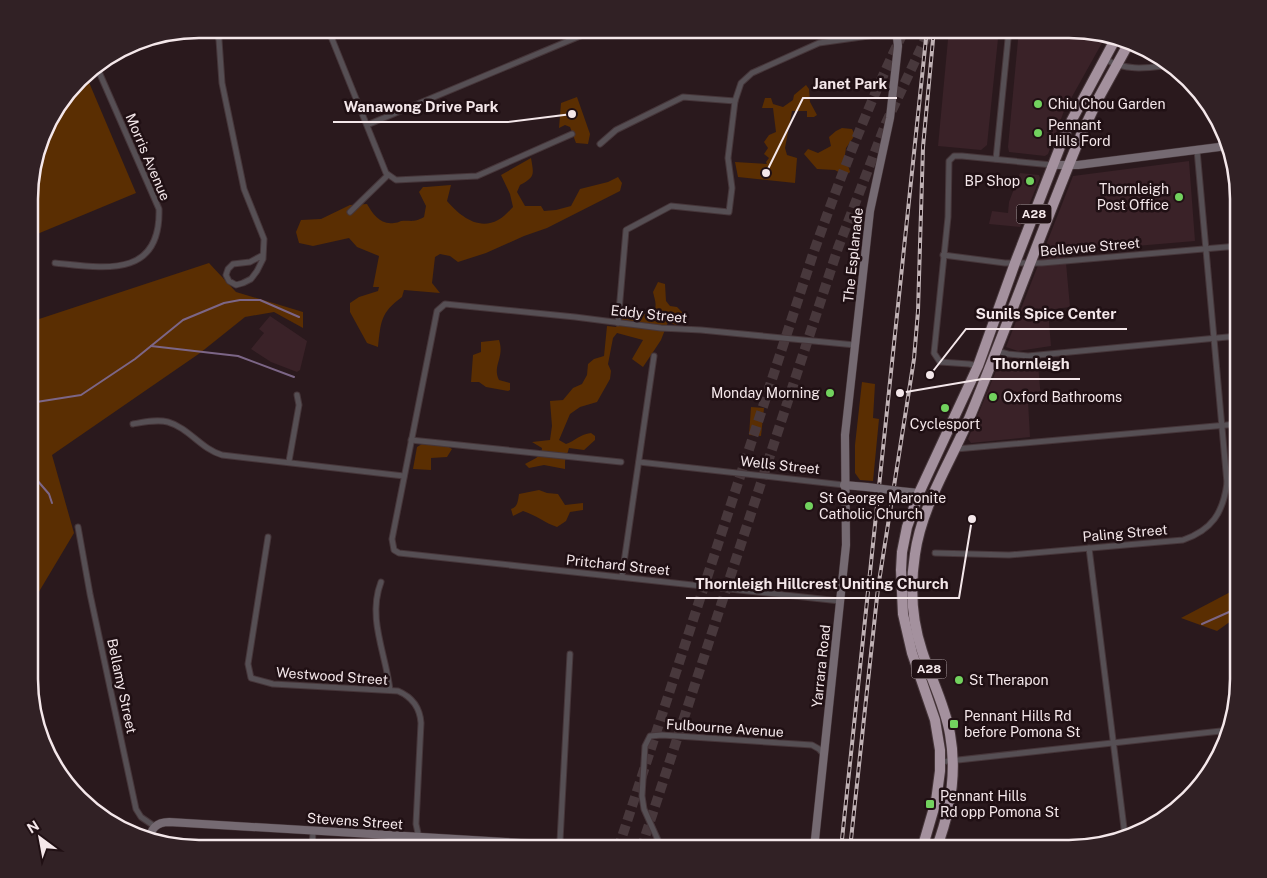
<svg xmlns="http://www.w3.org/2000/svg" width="1267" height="878" viewBox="0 0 1267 878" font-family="'Public Sans',sans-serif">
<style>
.built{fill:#3a2228}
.green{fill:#5a2e02}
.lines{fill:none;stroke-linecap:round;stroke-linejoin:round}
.stream{stroke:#7c6687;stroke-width:2}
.highway-tunnel{stroke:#48383c;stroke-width:10;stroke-dasharray:10 5;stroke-linecap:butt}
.street-casing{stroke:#46363a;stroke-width:7}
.secondary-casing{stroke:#46363a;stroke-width:9}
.highway-casing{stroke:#46363a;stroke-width:12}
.street{stroke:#564f54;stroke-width:5}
.secondary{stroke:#756a72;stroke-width:8}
.highway{stroke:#a4919e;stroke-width:10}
.rail-casing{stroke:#c0b2b5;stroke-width:4}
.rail{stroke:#201014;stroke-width:2;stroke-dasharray:5.5;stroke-linecap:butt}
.secondary-bridge-casing{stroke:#46363a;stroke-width:9;stroke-linecap:butt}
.secondary-bridge{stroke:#756a72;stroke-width:8}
.poi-dot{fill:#72d25e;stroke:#201014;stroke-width:2}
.labels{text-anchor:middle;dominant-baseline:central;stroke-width:5;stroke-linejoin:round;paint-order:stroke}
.shield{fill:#201014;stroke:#b4a6aa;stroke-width:1}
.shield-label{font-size:12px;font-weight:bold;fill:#f4e7ea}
.poi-label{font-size:14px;fill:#f4e7ea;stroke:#201014;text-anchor:start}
.street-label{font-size:14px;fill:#f4e7ea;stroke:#201014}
.rim{fill:none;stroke:#f4e7ea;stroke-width:2.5}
.leader{fill:none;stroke:#f4e7ea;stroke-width:2}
.callout-dot{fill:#f4e7ea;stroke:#201014;stroke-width:2}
.callout-label{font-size:15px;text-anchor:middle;font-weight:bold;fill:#f4e7ea;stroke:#201014;stroke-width:5;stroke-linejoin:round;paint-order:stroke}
</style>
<rect width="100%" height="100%" fill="#2a191d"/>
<g class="built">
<path d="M949 29H999L987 145 981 150 938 146Z"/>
<path d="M1019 29H1080L1107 34 1064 111 1048 154 1045 156 1009 152 1008 147Z"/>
<path d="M1189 161 1195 241 1065 252 1070 307 1048 310 1051 346 1018 351 1006 347 1073 176Z"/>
<path d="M1020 173 1039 175 1040 178 1020 227 989 224 992 211 1008 213 1009 202Z"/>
<path d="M270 316 307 341 300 370 297 372 271 362 251 349 264 333 259 329Z"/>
<path d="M1038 364 1041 399 1028 401 1030 437 971 443 968 439 996 371 1000 368Z"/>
</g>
<g class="green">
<path d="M85 73 136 193 30 237V176L46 123Z"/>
<path d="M806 85 809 89 810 102 817 115 814 117H807V111H792L785 148 787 155 797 158 795 183 738 177 735 162 767 164 766 162 769 158 764 154 768 148 764 142 769 135 776 132 773 108H762L765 98H771L773 104 783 107 793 100 794 95Z"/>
<path d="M577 97 590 134 588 144 576 143 570 127 565 125 559 128 561 103Z"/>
<path d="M842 128 852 129 855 135 846 148 844 161 848 165 850 172 845 176 835 170 817 169 804 154 808 149 818 153 831 146 829 137 836 131Z"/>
<path d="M531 158C534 175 535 177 520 185L517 192 525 206H541L544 211 556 210 571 206 580 189 608 182 618 177 622 183 620 191 547 228 524 236 486 253 458 262 450 256 440 254 435 257 432 283 440 293 404 290 402 297C380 313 381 322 378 347L367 343 350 312V303L359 297 378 291 379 287H373L379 256 357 247 349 238 313 246 299 243 296 232 301 220 321 219 350 205 367 204C373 214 380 225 394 223 396 223 399 222 401 221 412 220 413 223 424 217L426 206 419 192 423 187H426L451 185 447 201C459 215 478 231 498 220 504 217 509 211 513 207L510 194 501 175Z"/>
<path d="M209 263 236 292 303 312V328L274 312 245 317 200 353 52 455 74 533 37 595 30 610V322Z"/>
<path d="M658 282 665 284 666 301 670 306 677 307 682 312 683 322 676 325 668 322 661 340 643 367 632 359 643 340 617 333 613 338 608 364 611 371 610 379 597 402 580 407 570 414 559 440 566 444C575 441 580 434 591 433L595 436V440L584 450 569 448 565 461V469L544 465 529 468 525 464C532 460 542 457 542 448L532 442 550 440 552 426 550 401 563 400 573 388 582 384 587 375 588 364 594 359 604 356 607 326 616 327 624 315 643 314 650 315C659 309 655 301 653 292Z"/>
<path d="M499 340C505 358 492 365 499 380L510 383V390L508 391 486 387 479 382H471L473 355 481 352V342Z"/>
<path d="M862 382 875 384 873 418 879 419 873 481 860 480 855 473V445Z"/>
<path d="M751 407 764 408 761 436 749 435Z"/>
<path d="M422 444 447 446 452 449 447 457 431 458V470L413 469 417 447Z"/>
<path d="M539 490 547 493 558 494 565 505 583 503V510L570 512 566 521 557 527C545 523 536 515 523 511L513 516 511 509C518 507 518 500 519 494Z"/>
<path d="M1238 588V616L1217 631 1181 618Z"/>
</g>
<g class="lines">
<g class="stream">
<path d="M151 346 238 356 294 377"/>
<path d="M30 403 81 395 135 359 183 320 224 303 240 300H260L299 317"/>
<path d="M30 472 49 494 52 503"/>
<path d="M1202 624 1238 608"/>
</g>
<g class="highway-tunnel">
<path d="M618 849 813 254C840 178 869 102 905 29"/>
<path d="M641 849 838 248 886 123 930 29"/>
</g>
<defs>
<g id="street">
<path d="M216 29 219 40 222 83 244 189 264 239 263 259 257 271 251 279 243 283 236 285 229 281 226 275 228 269 233 264 250 262 263 255"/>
<path d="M328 29 386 173 396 180 477 176 572 134"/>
<path d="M1104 59C1130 72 1146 68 1173 65"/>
<path d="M367 125 597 29"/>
<path d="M600 144 616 130 683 97 735 101"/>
<path d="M996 159 1009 29"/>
<path d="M350 212 388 175"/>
<path d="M943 255 1005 263H1042L1238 246"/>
<path d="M55 263C104 268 161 279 159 209L96 65"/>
<path d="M618 323 626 230 671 206 729 212 732 188 728 158 735 101 741 83 752 73 819 43 897 32"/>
<path d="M996 351 1008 354 1028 356 1238 336"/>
<path d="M978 366 969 364 940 362 934 353 948 217 949 161 954 156H962L1052 165"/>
<path d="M133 424C144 422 157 419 168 422 189 428 201 449 222 455L404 476"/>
<path d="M411 440 621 462"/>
<path d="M956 449 1238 424"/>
<path d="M289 461 299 405 297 395"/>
<path d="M639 462 844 485"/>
<path d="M1227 483H1238"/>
<path d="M78 527 90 594 136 809 141 817 154 826"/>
<path d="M268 537 248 664 251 678 273 684 398 691C412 697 420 708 421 723L416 824 419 838V849"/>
<path d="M1089 548 1125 836"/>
<path d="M935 553 1009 555 1183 540C1212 530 1223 513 1227 483L1197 150"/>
<path d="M622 576 654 356"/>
<path d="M381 582C367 618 386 654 390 690"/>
<path d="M840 601 399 553 394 550 392 539 437 311 445 304 575 317 661 328 701 330 855 345"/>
<path d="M940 762 1230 730"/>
<path d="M560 841 570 654"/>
<path d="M312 849 313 831"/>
<path d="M662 849 644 809 642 796 645 746 650 736 662 735 812 745 819 749 824 755"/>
</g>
<g id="secondary">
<path d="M1053 165H1078L1227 146"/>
<path d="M844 485 867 487"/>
<path d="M899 491 919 493"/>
<path d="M148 841C151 829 156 822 169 822L555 845"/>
<path d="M566 847 604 849"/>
<path d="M814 849 846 545 845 435 870 211 890 118 898 46 896 29"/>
</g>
<g id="highway">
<path d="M922 849 936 801 940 771V750L935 720 912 653 903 614 901 570 902 552 907 527 919 493 978 366 1015 263 1067 129 1117 36"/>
<path d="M936 849C950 813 957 773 950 734 945 705 931 679 922 651 912 621 910 586 915 554 922 504 952 460 971 414 1009 321 1043 227 1081 135L1098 99 1130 41"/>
</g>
</defs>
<use href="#street" class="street-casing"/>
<use href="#secondary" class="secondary-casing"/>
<use href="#highway" class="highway-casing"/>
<use href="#street" class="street"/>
<use href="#secondary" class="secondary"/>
<use href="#highway" class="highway"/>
<defs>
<g id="rail">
<path d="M841 849 927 29"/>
<path d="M850 849 878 588 914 359 918 311 923 147 934 29"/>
</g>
</defs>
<use href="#rail" class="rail-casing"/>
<use href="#rail" class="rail"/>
<defs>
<path id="secondary-bridge" d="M867 487 899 491"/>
</defs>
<use href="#secondary-bridge" class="secondary-bridge-casing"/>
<use href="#secondary-bridge" class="secondary-bridge"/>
</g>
<g class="poi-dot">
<circle cx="1038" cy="104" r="5"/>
<circle cx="1038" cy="133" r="5"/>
<circle cx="1030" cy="181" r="5"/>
<circle cx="1179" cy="197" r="5"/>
<circle cx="830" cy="393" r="5"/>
<circle cx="993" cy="397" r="5"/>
<circle cx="945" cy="408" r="5"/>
<circle cx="809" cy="506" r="5"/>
<circle cx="959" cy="680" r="5"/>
<rect x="949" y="719" width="10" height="10" rx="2.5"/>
<rect x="925" y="799" width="10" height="10" rx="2.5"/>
</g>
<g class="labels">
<g class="shield">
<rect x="1016.5" y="204.5" width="35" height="19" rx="4"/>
<rect x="911.5" y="659.5" width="35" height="19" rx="4"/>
</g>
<g class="shield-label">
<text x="1034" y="214">A28</text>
<text x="929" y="669">A28</text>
</g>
<g class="poi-label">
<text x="1048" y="104">Chiu Chou Garden</text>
<text x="1048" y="125">Pennant<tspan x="1048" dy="16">Hills Ford</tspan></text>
<text x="1020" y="181" text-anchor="end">BP Shop</text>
<text x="1169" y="189" text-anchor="end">Thornleigh<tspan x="1169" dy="16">Post Office</tspan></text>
<text x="820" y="393" text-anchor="end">Monday Morning</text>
<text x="1003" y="397">Oxford Bathrooms</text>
<text x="945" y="424" text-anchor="middle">Cyclesport</text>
<text x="819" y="498">St George Maronite<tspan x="819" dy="16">Catholic Church</tspan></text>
<text x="969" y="680">St Therapon</text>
<text x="964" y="716">Pennant Hills Rd<tspan x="964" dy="16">before Pomona St</tspan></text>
<text x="940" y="796">Pennant Hills<tspan x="940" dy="16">Rd opp Pomona St</tspan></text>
</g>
<g class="street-label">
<text transform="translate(148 157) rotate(67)">Morris Avenue</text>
<text transform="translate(1090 247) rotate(-5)">Bellevue Street</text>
<text transform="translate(853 255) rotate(-84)">The Esplanade</text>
<text transform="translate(649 314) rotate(6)">Eddy Street</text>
<text transform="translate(780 465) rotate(6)">Wells Street</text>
<text transform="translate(1125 533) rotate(-5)">Paling Street</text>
<text transform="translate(618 565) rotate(6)">Pritchard Street</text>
<text transform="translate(821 666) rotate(-84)">Yarrara Road</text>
<text transform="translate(332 676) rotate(4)">Westwood Street</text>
<text transform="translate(122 686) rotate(78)">Bellamy Street</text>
<text transform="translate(725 728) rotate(4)">Fulbourne Avenue</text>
<text transform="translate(355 821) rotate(4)">Stevens Street</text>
</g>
</g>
<path d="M0 0H1267V878H0ZM199 38H1069A161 161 0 0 1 1230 199V679A161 161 0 0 1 1069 840H199A161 161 0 0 1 38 679V199A161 161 0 0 1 199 38Z" fill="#312125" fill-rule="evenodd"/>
<path class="rim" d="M199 38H1069A161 161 0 0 1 1230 199V679A161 161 0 0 1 1069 840H199A161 161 0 0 1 38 679V199A161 161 0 0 1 199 38Z"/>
<path class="leader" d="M766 173L803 98H897M572 114L508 122H333M930 375L966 329H1127M900 393L982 379H1080M972 519L959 598H686"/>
<g class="callout-dot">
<circle cx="766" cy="173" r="5"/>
<circle cx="572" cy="114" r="5"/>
<circle cx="930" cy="375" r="5"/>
<circle cx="900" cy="393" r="5"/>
<circle cx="972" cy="519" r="5"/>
</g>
<g class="callout-label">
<text x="850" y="89">Janet Park</text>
<text x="421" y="112">Wanawong Drive Park</text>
<text x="1046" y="319">Sunils Spice Center</text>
<text x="1031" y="369">Thornleigh</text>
<text x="822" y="589">Thornleigh Hillcrest Uniting Church</text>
</g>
<g transform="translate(40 838) rotate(328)" stroke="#201014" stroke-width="4" paint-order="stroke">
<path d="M0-4L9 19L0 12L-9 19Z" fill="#f4e7ea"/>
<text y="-8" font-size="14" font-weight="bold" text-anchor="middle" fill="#f4e7ea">N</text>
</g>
</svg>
